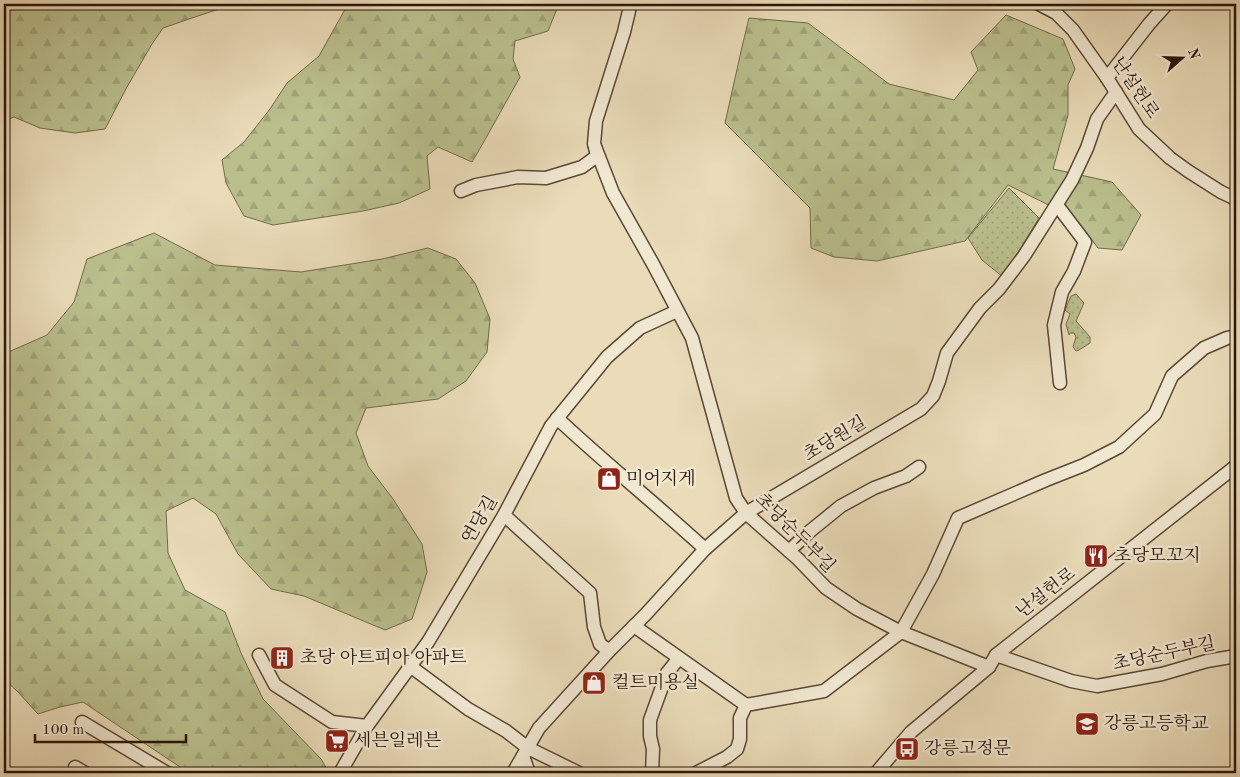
<svg xmlns="http://www.w3.org/2000/svg" width="1240" height="777" viewBox="0 0 1240 777" font-family="'Old Standard TT','Noto Serif KR',serif">
<style>
.grass{fill:url(#grass-dots);stroke:#726a4c}
.forest{fill:url(#forest-firs);stroke:#726a4c}
.lines{fill:none;stroke-linecap:round;stroke-linejoin:round}
.minor-casing{stroke:#5a4836;stroke-width:15}
.minor{stroke:#f1e8d2;stroke-width:12}
.labels{text-anchor:middle;dominant-baseline:central;stroke-width:5;stroke-linejoin:round;paint-order:stroke}
.street-label{font-size:18px;fill:#2a160a;stroke:#f1e8d2}
.poi-label{font-size:18px;fill:#2a160a;stroke:#f1e8d2;text-anchor:start}
</style>
<defs>
<pattern id="grass-dots" width="8" height="8" patternUnits="userSpaceOnUse" patternTransform="scale(1.25)"><rect width="8" height="8" fill="#babf8d"/><path d="M2 2h.1M6 6h.1" fill="none" stroke="#a0a378" stroke-width="1.8" stroke-linecap="round"/></pattern>
<pattern id="forest-firs" width="22" height="20" patternUnits="userSpaceOnUse" patternTransform="scale(1.25)"><rect width="22" height="20" fill="#babf8d"/><path d="M5 1l3.5 6h-7zM16 11l3.5 6h-7z" fill="#a0a378"/></pattern>
</defs>
<rect width="100%" height="100%" fill="#eadcb9"/>
<filter id="stains"><feTurbulence type="fractalNoise" baseFrequency=".004" numOctaves="4"/><feColorMatrix values="0 0 0 0 .2 0 0 0 0 .09 0 0 0 0 .02 0 0 0 .5 -.17"/></filter>
<radialGradient id="worn" r=".72"><stop offset=".6" stop-color="#630" stop-opacity="0"/><stop offset="1" stop-color="#630" stop-opacity=".3"/></radialGradient>
<g class="grass">
<path d="M1009 188 1039 218 1003 277 982 260 968 238Z"/>
<path d="M1076 294 1084 303 1076 321 1090 337V343L1079 350 1076 351 1073 347 1076 337 1074 333H1070L1069 335 1066 324 1070 314 1065 310 1071 296Z"/>
</g>
<g class="forest">
<path d="M27 4H231L228 6 189 19 163 28 152 44 127 87 105 129 75 133 40 128 14 117 4 121V13Z"/>
<path d="M348 4H559L548 31 515 41 513 59 520 77 482 145 472 162 438 147 427 156 430 189 399 203 363 211 273 225 244 216 226 183 222 160 244 142 270 109 287 83 319 56Z"/>
<path d="M1006 15 1063 39 1075 69 1068 85V115L1053 169 1112 182 1141 215 1122 250 1098 248 1075 218 1008 185 965 241 877 261 834 257 811 248 810 208 725 123 742 47 749 18 808 23 889 84 954 100 978 70 971 52Z"/>
<path d="M154 233 215 265 301 272 382 259 428 248 456 259 475 283 490 319 487 352 466 381 438 399 366 408 356 433 368 466 393 499 422 544 427 572 412 619 385 630 304 596 271 589 238 554 216 514 193 498 166 511 168 553 185 590 225 612 241 653 263 699 321 759 327 769 324 773H189L83 702 60 707 38 714 18 692 4 679V354L47 335 74 302 87 259Z"/>
</g>
<g class="lines">
<defs>
<g id="minor">
<path d="M630 4 629 11 624 32 596 121 594 144 613 193 653 264 692 338 736 498 746 513 798 559 826 588 857 609 901 632 989 667 996 655 1071 681 1097 686 1162 674 1207 661 1236 656"/>
<path d="M1039 4 1056 13 1073 30 1107 78 1139 129 1170 158 1188 171 1221 192 1236 199"/>
<path d="M1107 78 1149 24 1167 4"/>
<path d="M461 191 476 185 518 177 546 178 582 167 597 156 595 147"/>
<path d="M1057 205 1085 242 1074 271 1062 292 1054 325 1060 383"/>
<path d="M557 418C605 463 656 504 705 549"/>
<path d="M504 515 590 593 594 627 600 644 609 651"/>
<path d="M789 551 809 532 841 506 874 488 906 476 919 467"/>
<path d="M634 626 746 705"/>
<path d="M259 655 275 685 332 722 367 726"/>
<path d="M996 655 1236 466"/>
<path d="M410 666 468 709 506 731 528 748 579 773"/>
<path d="M82 722 167 773"/>
<path d="M523 756 529 773"/>
<path d="M75 767 85 773"/>
<path d="M340 773 367 726 428 642 504 515 551 426 607 357 640 328 677 311"/>
<path d="M513 773 539 728 609 651 646 614 705 549 746 513 921 409 933 396 939 381 947 353 980 308 999 289 1024 256 1072 180 1087 148 1097 119 1116 92"/>
<path d="M652 773 653 749 650 736V720L667 673 679 658"/>
<path d="M696 773 727 757 737 749 740 739V718L746 705 824 691 901 632 933 574 958 518 1046 480 1084 465 1119 447 1155 414 1172 376 1204 348 1227 338 1236 336"/>
<path d="M876 773 911 732 989 667"/>
</g>
</defs>
<use href="#minor" class="minor-casing"/>
<use href="#minor" class="minor"/>
</g>
<defs>
<symbol id="shop-square" viewBox="-11 -11 22 22"><rect x="-9" y="-9" width="18" height="18" rx="4" fill="#8f2418" stroke="#f1e8d2"/><path d="M-5-2.5h2.3a2.7 3.5 0 0 1 5.4 0H5L5.5 6h-11ZM-1.5-2.5h3a1.5 2.3 0 0 0-3 0Z" fill="#fff"/></symbol>
<symbol id="restaurant-square" viewBox="-11 -11 22 22"><rect x="-9" y="-9" width="18" height="18" rx="4" fill="#8f2418" stroke="#f1e8d2"/><path d="M-5-6h1v4h1v-4h1v4h1v-4h1v5L-1.5 .5V6h-2V.5L-5-1ZM5-6V6H3V1.5H1.5Q1.5-4 5-6Z" fill="#fff"/></symbol>
<symbol id="building-square" viewBox="-11 -11 22 22"><rect x="-9" y="-9" width="18" height="18" rx="4" fill="#8f2418" stroke="#f1e8d2"/><path d="M-4-6H4V6H1V3H-1V6H-4ZM-2.5-4.3h1.7v1.8h-1.7ZM.8-4.3h1.7v1.8H.8ZM-2.5-1h1.7V.8h-1.7ZM.8-1h1.7V.8H.8Z" fill="#fff"/></symbol>
<symbol id="school-square" viewBox="-11 -11 22 22"><rect x="-9" y="-9" width="18" height="18" rx="4" fill="#8f2418" stroke="#f1e8d2"/><path d="M0-5L7-2L0 1L-7-2ZM-4 1L0 2.5L4 1V4Q0 6-4 4Z" fill="#fff"/></symbol>
<symbol id="supermarket-square" viewBox="-11 -11 22 22"><rect x="-9" y="-9" width="18" height="18" rx="4" fill="#8f2418" stroke="#f1e8d2"/><path d="M-6-5.5h2.5l.6 2H6L4.5 2H-2.5L-4.4-4H-6ZM-1.5 3.2a1.3 1.3 0 1 0 .1 0ZM3 3.2a1.3 1.3 0 1 0 .1 0Z" fill="#fff"/></symbol>
<symbol id="bus-square" viewBox="-11 -11 22 22"><rect x="-9" y="-9" width="18" height="18" rx="4" fill="#8f2418" stroke="#f1e8d2"/><path d="M-5-6H5V4H4V6H2V4H-2V6H-4V4H-5ZM-3.5-4V0h7V-4ZM-3.5 1.2v1.5H-2V1.2ZM2 1.2v1.5H3.5V1.2Z" fill="#fff"/></symbol>
</defs>
<g fill-rule="evenodd">
<use href="#shop-square" x="595" y="465" width="28" height="28"/>
<use href="#restaurant-square" x="1082" y="542" width="28" height="28"/>
<use href="#building-square" x="268" y="644" width="28" height="28"/>
<use href="#shop-square" x="580" y="669" width="28" height="28"/>
<use href="#school-square" x="1073" y="710" width="28" height="28"/>
<use href="#supermarket-square" x="323" y="727" width="28" height="28"/>
<use href="#bus-square" x="893" y="735" width="28" height="28"/>
</g>
<g class="labels">
<g class="street-label">
<text transform="translate(1135 88) rotate(56)">난설헌로</text>
<text transform="translate(835 439) rotate(-31)">초당원길</text>
<text transform="translate(480 520) rotate(-60)">연당길</text>
<text transform="translate(795 533) rotate(45)">초당순두부길</text>
<text transform="translate(1046 593) rotate(-38)">난설헌로</text>
<text transform="translate(1164 654) rotate(-12)">초당순두부길</text>
</g>
<g class="poi-label">
<text x="626" y="479">미어지게</text>
<text x="1114" y="556">초당모꼬지</text>
<text x="300" y="658">초당 아트피아 아파트</text>
<text x="612" y="683">컬트미용실</text>
<text x="1104" y="724">강릉고등학교</text>
<text x="354" y="741">세븐일레븐</text>
<text x="924" y="749">강릉고정문</text>
</g>
</g>
<rect width="1240" height="777" fill="none" stroke="#eadcb9" stroke-width="20"/>
<rect x="5" y="5" width="1230" height="767" fill="none" stroke="#2a160a" stroke-width="2.5"/>
<rect x="10" y="10" width="1220" height="757" fill="none" stroke="#2a160a"/>
<g transform="translate(1182 58) rotate(70)" stroke="#f1e8d2" stroke-width="4" paint-order="stroke">
<path d="M0-4L9 19L0 12L-9 19Z" fill="#2a160a"/>
<text y="-8" font-size="14" font-weight="bold" text-anchor="middle" fill="#2a160a">N</text>
</g>
<path d="M35 734v8h151v-8" fill="none" stroke="#2a160a" stroke-width="2.5"/>
<text x="42" y="734" font-size="15" fill="#2a160a" stroke="#f1e8d2" stroke-width="4" paint-order="stroke">100 m</text>
<rect width="100%" height="100%" filter="url(#stains)"/>
<rect width="100%" height="100%" fill="url(#worn)"/>
</svg>
